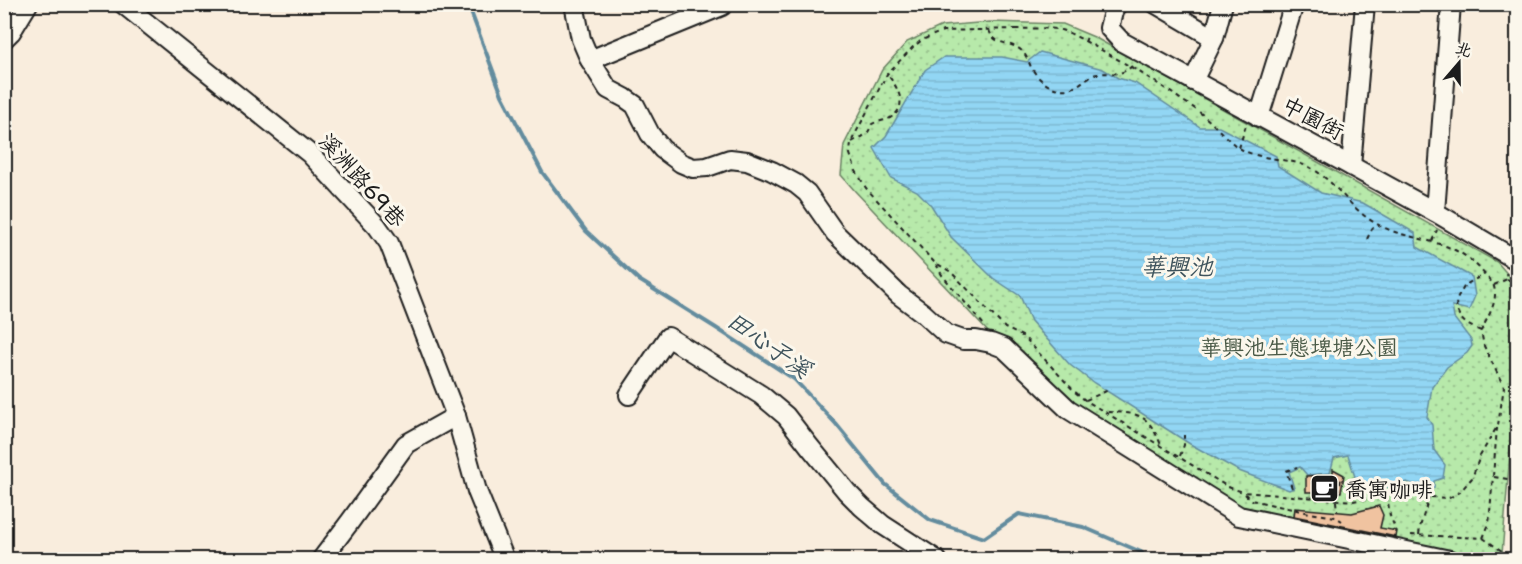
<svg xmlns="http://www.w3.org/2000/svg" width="1522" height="564" viewBox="0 0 1522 564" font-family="'Shantell Sans','LXGW WenKai TC',sans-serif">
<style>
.park{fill:url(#park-dots);stroke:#6a8263;stroke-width:1.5}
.water{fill:url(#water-rules);stroke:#638c9e;stroke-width:1.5}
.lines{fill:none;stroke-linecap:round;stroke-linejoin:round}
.stream{stroke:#638c9e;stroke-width:4}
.building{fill:#f0c3a0;stroke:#1c1c1c;stroke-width:1.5}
.minor-casing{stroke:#1c1c1c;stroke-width:22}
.path{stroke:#1c1c1c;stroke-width:2;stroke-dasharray:4.5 4.5;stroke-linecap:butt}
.minor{stroke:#fbf7ec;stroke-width:18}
.path-bridge{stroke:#1c1c1c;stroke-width:2;stroke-dasharray:4.5 4.5;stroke-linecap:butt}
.labels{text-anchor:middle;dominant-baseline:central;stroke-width:6;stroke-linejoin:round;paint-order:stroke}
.street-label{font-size:22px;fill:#1c1c1c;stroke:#fbf7ec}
.park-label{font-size:22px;fill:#4a5a47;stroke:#fbf7ec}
.poi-label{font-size:22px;fill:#1c1c1c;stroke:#fbf7ec;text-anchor:start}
.water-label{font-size:24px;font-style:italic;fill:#3f545d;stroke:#fbf7ec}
</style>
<defs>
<pattern id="park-dots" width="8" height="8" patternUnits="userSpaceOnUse" patternTransform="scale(1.5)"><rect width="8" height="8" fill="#b7e9aa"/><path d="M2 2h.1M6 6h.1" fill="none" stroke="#9dc792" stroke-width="1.8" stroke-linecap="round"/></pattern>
<pattern id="water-rules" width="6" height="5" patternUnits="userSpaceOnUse" patternTransform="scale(1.5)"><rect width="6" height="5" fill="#92d6f4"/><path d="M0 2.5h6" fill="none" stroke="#7db7d1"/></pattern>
</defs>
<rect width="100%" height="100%" fill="#f9eddd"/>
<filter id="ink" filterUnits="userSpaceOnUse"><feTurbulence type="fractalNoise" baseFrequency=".0167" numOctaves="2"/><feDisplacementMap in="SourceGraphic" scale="12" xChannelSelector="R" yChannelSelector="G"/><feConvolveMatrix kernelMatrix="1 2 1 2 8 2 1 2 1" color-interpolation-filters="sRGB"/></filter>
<g filter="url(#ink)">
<path class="park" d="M990 22 1063 24 1094 37 1497 262 1518 286 1517 364 1502 554 1479 555 1436 552 1260 515 1226 503 1073 410 991 335 855 191 841 175 844 145 882 70 907 42 942 26Z"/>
<path class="water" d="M1040 52 1103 69 1118 78 1135 83 1200 127H1219L1276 156 1278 166 1321 193 1363 203 1415 233 1417 247 1472 277 1475 296 1469 310 1452 306 1454 318 1471 340 1472 346 1467 353 1447 367 1432 387 1427 417 1432 425 1434 450 1445 465 1443 478 1434 481V488L1430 491 1407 482 1389 487H1373L1356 480 1348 455 1334 458 1330 473 1307 475 1300 467 1289 472 1294 488 1289 490 1239 471 1190 444 1094 383 1070 365 1031 321 1020 296 993 278 951 237 931 205 917 191 891 178 874 148 886 136 925 70 944 57H1002L1027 62Z"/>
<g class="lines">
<path class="stream" d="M468 4 502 95 542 172 586 231 639 280 716 328 794 379 836 424 885 484 930 520 984 538 1019 514 1083 527 1141 552 1147 560"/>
</g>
<g class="building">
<path d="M1333 469 1344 475 1341 492H1306V476L1333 475Z"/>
<path d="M1379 506 1383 515 1380 528 1397 531 1396 537 1294 516 1295 508 1352 513Z"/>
</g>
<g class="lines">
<defs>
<g id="minor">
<path d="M123 4 310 154 377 226 389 243 456 416 477 491 505 560"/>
<path d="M574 4 581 39 590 60 608 89 625 98 635 105 650 134 662 149 681 163 693 168 707 167 730 159 747 161 772 171 796 184 807 193 835 233 899 295 923 313 946 334 963 340H976L991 343 1004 348 1068 409 1239 516 1450 560"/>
<path d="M1117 4 1113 12 1109 28 1122 42 1351 166 1435 212 1518 261"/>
<path d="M1156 4 1214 38"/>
<path d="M4 39 11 32 28 4"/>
<path d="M590 60 722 6"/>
<path d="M1193 81 1214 38 1223 4"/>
<path d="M1259 117 1294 4"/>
<path d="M1351 166 1365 4"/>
<path d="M1435 212 1451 4"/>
<path d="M629 395 668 337 761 395 786 416 810 447 847 492 862 507 883 525 937 560"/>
<path d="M321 560 349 523 406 444 456 416"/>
</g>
</defs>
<use href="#minor" class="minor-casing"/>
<g class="path">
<path d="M1015 29C1027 29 1051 27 1061 30 1072 33 1084 41 1094 46 1125 63 1154 80 1183 101 1191 106 1199 111 1205 117 1217 127 1226 139 1239 148 1261 161 1287 157 1309 167 1335 180 1349 208 1375 223 1411 244 1450 235 1481 270 1485 275 1490 280 1493 284 1500 300 1487 318 1481 331L1484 346 1504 387 1498 425 1480 456 1472 478 1460 492 1449 498 1429 497 1408 489 1387 495 1353 501 1243 492 1228 487 1085 400 1075 392 1024 337 1005 328 951 272 934 262 866 188 856 171 850 154 851 142 887 74 913 47 922 40 943 31Z"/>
<path d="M989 30C994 45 1006 41 1018 48 1025 52 1028 60 1031 67 1039 81 1051 91 1068 89 1080 87 1086 76 1097 74 1111 71 1119 78 1132 66"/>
<path d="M1085 42 1088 34"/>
<path d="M852 142C857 139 864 137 868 132 870 130 870 126 872 124 877 121 885 121 890 118 910 107 897 86 887 74"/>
<path d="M1239 148 1246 125"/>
<path d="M1367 239 1375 223"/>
<path d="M1432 241 1437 230"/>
<path d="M936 264 942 275 984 325"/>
<path d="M1507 279 1518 284"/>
<path d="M1494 285 1507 279 1506 273"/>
<path d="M1481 331C1465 324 1457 320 1456 301L1465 285 1485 274"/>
<path d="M1086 400 1111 389"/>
<path d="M1108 412C1140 413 1148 414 1161 445"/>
<path d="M1180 456 1184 445V435"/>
<path d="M1494 477 1508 479"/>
<path d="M1311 483H1335V492"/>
<path d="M1292 488 1286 471 1297 467"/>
<path d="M1335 489H1339L1341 478"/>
<path d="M1245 494 1251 500 1310 513 1336 517 1342 521"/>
<path d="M1387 495 1390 516 1396 530 1395 533"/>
<path d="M1411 535 1483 538 1489 524 1497 428"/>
<path d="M1419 535 1420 527 1429 497"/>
<path d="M1483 538 1502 551"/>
</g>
<use href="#minor" class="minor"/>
<path class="path-bridge" d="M1335 492 1337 511"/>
</g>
</g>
<defs>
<symbol id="cafe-square" viewBox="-11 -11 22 22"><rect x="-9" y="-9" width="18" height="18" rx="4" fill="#1c1c1c" stroke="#fbf7ec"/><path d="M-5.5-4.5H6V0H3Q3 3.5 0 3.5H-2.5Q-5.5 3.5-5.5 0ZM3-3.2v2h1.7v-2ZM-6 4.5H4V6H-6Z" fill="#fff"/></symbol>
</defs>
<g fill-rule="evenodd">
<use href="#cafe-square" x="1308" y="472" width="33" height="33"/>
</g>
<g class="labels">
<g class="street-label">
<text transform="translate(1313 118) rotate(28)">中園街</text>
<text transform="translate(362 180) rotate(48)">溪洲路69巷</text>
</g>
<g class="park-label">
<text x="1299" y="347">華興池生態埤塘公園</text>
</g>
<g class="poi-label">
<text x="1345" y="489">喬寓咖啡</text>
</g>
<g class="water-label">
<text x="1177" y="267">華興池</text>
<text transform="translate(769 345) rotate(35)">田心子溪</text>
</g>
</g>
<rect width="1522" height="564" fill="none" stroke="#fbf7ec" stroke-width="24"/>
<rect x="12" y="12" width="1498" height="540" fill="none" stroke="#1c1c1c" stroke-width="2" filter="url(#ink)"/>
<g transform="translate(1459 63) rotate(20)" stroke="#fbf7ec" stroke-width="4.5" paint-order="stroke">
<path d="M0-4.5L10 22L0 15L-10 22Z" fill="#1c1c1c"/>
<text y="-9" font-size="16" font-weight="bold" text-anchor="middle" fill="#1c1c1c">北</text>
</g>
</svg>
